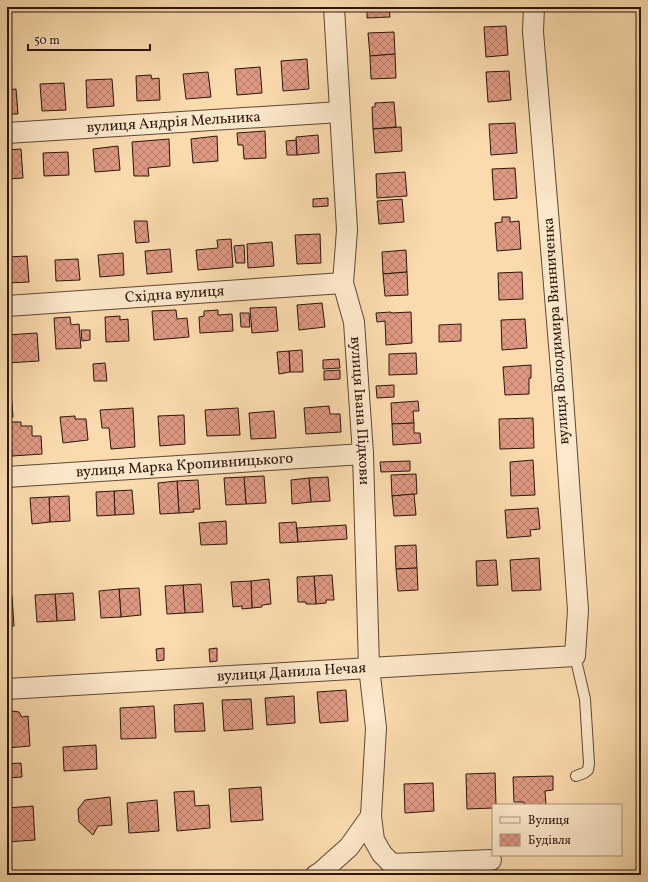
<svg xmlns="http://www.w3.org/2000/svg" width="648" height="882" viewBox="0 0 648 882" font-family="Vollkorn,serif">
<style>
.building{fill:url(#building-cross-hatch);stroke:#2b160e}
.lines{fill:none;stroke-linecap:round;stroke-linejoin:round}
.lane-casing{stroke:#5f4736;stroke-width:12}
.street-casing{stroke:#5f4736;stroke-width:22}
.lane{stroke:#fce8ca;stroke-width:10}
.street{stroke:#fce8ca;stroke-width:20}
.labels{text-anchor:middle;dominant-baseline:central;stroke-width:3;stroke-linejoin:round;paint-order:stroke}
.street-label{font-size:15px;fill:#2b160e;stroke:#fce8ca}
</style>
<defs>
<pattern id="building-cross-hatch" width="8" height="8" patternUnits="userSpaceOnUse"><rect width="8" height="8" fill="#df9982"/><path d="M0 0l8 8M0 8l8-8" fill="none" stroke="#b57c69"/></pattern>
</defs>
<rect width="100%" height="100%" fill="#fbdbae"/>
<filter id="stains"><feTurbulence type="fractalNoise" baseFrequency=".005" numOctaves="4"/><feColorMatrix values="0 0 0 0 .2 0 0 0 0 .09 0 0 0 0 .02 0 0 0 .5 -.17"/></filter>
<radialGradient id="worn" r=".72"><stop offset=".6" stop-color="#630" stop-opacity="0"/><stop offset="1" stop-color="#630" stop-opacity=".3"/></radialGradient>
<g class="building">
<path d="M367 7H389L390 17 367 18Z"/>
<path d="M506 26 508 55 486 57 484 27Z"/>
<path d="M394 32 395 54 370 56 368 33Z"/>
<path d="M395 54 396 78 371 79 370 56Z"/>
<path d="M307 59 309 89 283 91 281 61Z"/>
<path d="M260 67 262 93 237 95 235 69Z"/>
<path d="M509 71 511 100 488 102 486 72Z"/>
<path d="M208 72 211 97 186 99 183 74Z"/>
<path d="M151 75 152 79 159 78 160 100 137 101 136 76Z"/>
<path d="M112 79 114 106 87 108 86 80Z"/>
<path d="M64 83 66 110 42 111 40 84Z"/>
<path d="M16 89 18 114H7V90Z"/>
<path d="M394 102 396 127 373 129 372 107H375V103Z"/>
<path d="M515 123 517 153 491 155 489 124Z"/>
<path d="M401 127 402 151 375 153 373 129Z"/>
<path d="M265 131 266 158 244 159 243 145H238L237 133Z"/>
<path d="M318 135 319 153 297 155 296 137Z"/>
<path d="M217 136 218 161 193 163 191 139Z"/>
<path d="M169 139 170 166 148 168 149 176H134L132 142Z"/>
<path d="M296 140 297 155H287L286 141Z"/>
<path d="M118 146 120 170 95 172 93 149Z"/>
<path d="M21 149 23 178 7 179V150Z"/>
<path d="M68 152 69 175 44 176 43 153Z"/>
<path d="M515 168 517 198 494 200 492 169Z"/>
<path d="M405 172 407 196 377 198 376 174Z"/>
<path d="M328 198V206L313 207V199Z"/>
<path d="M402 199 404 222 379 224 377 201Z"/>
<path d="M502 217H510V222L519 221 521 249 497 251 495 223 502 222Z"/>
<path d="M134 221H147L149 242 136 243Z"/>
<path d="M320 234 321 263 297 264 295 235Z"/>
<path d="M231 239 233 267 198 270 196 250 218 248 217 240Z"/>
<path d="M272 242 274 266 248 268 247 244Z"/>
<path d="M244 245 245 263H236L234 246Z"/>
<path d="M170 249 172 272 147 274 145 251Z"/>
<path d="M406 250 407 272 383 274 382 252Z"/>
<path d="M123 253 124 275 100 277 98 255Z"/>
<path d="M27 256 29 282 7 283V257Z"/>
<path d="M78 259 80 280 56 281 55 260Z"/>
<path d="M407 272 408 295 385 296 383 274Z"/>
<path d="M522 272 523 299 499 300 498 273Z"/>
<path d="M322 303 325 327 299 330 297 305Z"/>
<path d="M276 307 278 331 252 333 250 308Z"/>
<path d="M176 310 177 319 187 318 189 337 154 340 152 311Z"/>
<path d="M218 310V315L232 314 233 331 200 333 199 317 204 316V311Z"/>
<path d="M391 312V313L411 312 412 343 386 345 385 321 377 322 376 313Z"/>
<path d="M240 313H249L250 327H241Z"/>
<path d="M120 316V320L128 319 129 341 106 342 105 317Z"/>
<path d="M70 317 71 325 79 324 81 348 56 349 54 318Z"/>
<path d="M525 319 527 348 502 350 501 320Z"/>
<path d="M461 324V341L439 342V325Z"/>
<path d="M81 330H90V340L82 341Z"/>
<path d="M37 333 39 361 7 363V335Z"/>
<path d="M302 350 303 372H290L289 351Z"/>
<path d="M289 351 290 372 279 374 277 352Z"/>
<path d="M416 353 417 374 389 375V354Z"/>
<path d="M339 359 340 368 323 369V360Z"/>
<path d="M105 363 107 381H94L93 364Z"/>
<path d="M531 365V378H529V394L505 395 503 367Z"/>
<path d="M340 370V379L324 380V371Z"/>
<path d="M7 372H10L11 391 7 392Z"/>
<path d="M394 385V397L377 398 376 386Z"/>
<path d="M11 391 13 417H7V392Z"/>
<path d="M418 401 419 411H413L414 423 392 424 391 403Z"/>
<path d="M329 406 330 414H340L341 432 306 434 304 408Z"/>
<path d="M133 408 135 447 111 449 109 428H102L100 410Z"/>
<path d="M238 408 240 435 207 436 205 410Z"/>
<path d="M274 411 276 438 251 439 249 413Z"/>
<path d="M184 415 185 444 160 446 158 416Z"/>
<path d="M75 416V419H86L88 440 63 443 60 417Z"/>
<path d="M533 418 534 448 500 449 499 419Z"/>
<path d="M10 422H21V426H32V436H41L42 454 12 456Z"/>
<path d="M414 423V433H420L421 443 393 445 392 424Z"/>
<path d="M533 460 535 495 511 496 510 462Z"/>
<path d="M410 461V471L381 472 380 462Z"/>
<path d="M416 474 417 494 392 496 391 475Z"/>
<path d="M264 476 266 503 246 504 244 477Z"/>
<path d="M244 477 246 504 226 505 224 478Z"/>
<path d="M328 477 330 501 311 502 309 478Z"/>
<path d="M309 478 311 502 292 504 291 480Z"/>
<path d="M198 480 200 509H193L194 512 179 513 177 481Z"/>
<path d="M177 481 179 513 160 514 158 483Z"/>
<path d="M132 490 134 514 115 515 114 491Z"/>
<path d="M114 491 115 515 97 516 96 492Z"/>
<path d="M414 494 416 515 394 516 392 496Z"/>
<path d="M69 496 70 521 50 522 49 497Z"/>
<path d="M49 497 50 522 32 524 30 498Z"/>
<path d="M538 508 540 529 530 530 531 536 507 538 505 510Z"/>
<path d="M226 521 227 544 201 545 199 523Z"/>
<path d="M296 522 298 542 280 543 279 523Z"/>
<path d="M346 525 347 539 298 542 297 528Z"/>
<path d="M416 545 417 568 396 569 395 546Z"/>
<path d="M539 558 541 590 512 591 510 560Z"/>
<path d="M496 560 498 585 477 586 476 561Z"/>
<path d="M417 568 418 590 398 591 396 569Z"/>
<path d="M332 575 334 600H326V603L316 604 314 576Z"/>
<path d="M314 576 316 604H306V602H298L297 577Z"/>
<path d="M269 579 271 604 262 605V607L252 608 251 581Z"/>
<path d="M251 581 252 608 242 609V606L233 607 231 582Z"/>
<path d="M201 584 203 612 185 613 183 585Z"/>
<path d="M183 585 185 613 167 614 165 586Z"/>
<path d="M139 588 141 615 121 617 119 589Z"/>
<path d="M119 589 121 617 101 618 99 591Z"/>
<path d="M73 593 75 620 57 621 55 594Z"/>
<path d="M55 594 57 621 37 622 35 595Z"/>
<path d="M12 596 14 626H7V597Z"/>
<path d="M164 648V660L157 661 156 649Z"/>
<path d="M217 648V661L210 662 209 649Z"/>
<path d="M346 690 348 721 320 723 317 692Z"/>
<path d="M294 696 295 723 267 725 265 698Z"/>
<path d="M251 699 253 729 224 731 222 700Z"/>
<path d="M203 703 205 731 175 732 174 705Z"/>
<path d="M154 706 156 738 121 739 120 708Z"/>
<path d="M13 711 19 712 22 717 28 716 30 746 7 748V718Z"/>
<path d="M96 745 97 769 64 771 63 747Z"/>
<path d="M21 763 22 777 7 778V764Z"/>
<path d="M495 773 496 805H493V808L467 809 466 774Z"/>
<path d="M553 776V790L545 791 546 805H524V802H514L513 777Z"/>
<path d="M433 783 434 811 405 813 404 784Z"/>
<path d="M261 787 263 820 231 822 229 789Z"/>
<path d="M194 791 195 806 209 805 210 828 177 831 174 792Z"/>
<path d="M110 797 112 825 98 826 93 835 79 822 78 809 85 800Z"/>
<path d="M157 800 159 831 129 833 127 803Z"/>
<path d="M33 806 35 840 7 842V808Z"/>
</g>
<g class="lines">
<defs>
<path id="lane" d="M575 656 585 699 589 763 588 770 584 773 576 776"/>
<g id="street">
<path id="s1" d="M334 7 347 230 343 283 354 322 363 454 369 667 376 728 371 816"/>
<path id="s2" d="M7 133 340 112"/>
<path id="s3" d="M7 306 343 283"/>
<path id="s4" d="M7 477 363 454"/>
<path id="s5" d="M7 689 575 656 578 610 561 369 533 32 534 7"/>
<path d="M316 875 321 872 349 847 371 816 374 840 382 854 392 864 491 860"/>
</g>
</defs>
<use href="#lane" class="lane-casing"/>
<use href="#street" class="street-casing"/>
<use href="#lane" class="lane"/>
<use href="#street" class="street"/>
</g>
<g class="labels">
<g class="street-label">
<text stroke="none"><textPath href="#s2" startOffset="167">вулиця Андрія Мельника</textPath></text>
<text stroke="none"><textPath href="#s3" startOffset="168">Східна вулиця</textPath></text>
<text transform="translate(557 331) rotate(-94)">вулиця Володимира Винниченка</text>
<text stroke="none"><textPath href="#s1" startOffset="406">вулиця Івана Підкови</textPath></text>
<text stroke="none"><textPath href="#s4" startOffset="178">вулиця Марка Кропивницького</textPath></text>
<text stroke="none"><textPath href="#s5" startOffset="285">вулиця Данила Нечая</textPath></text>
</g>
</g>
<rect width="648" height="882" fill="none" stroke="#fbdbae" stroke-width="24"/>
<rect x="8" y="8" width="632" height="866" fill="none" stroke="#2b160e" stroke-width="2"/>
<rect x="12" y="12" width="624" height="858" fill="none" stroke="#2b160e"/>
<rect x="492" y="804" width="130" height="52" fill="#fce8ca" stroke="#a8947f"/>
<rect x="500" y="817" width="20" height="6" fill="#fce8ca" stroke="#a8947f"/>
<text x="528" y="824" font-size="12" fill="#2b160e">Вулиця</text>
<rect x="500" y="834" width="20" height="12" fill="url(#building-cross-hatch)" stroke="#a8947f"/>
<text x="528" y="844" font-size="12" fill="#2b160e">Будівля</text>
<path d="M28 44v6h122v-6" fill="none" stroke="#2b160e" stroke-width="2"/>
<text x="34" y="44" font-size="12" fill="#2b160e" stroke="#fce8ca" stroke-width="3" paint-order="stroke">50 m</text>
<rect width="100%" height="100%" filter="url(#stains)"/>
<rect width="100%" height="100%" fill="url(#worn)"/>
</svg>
